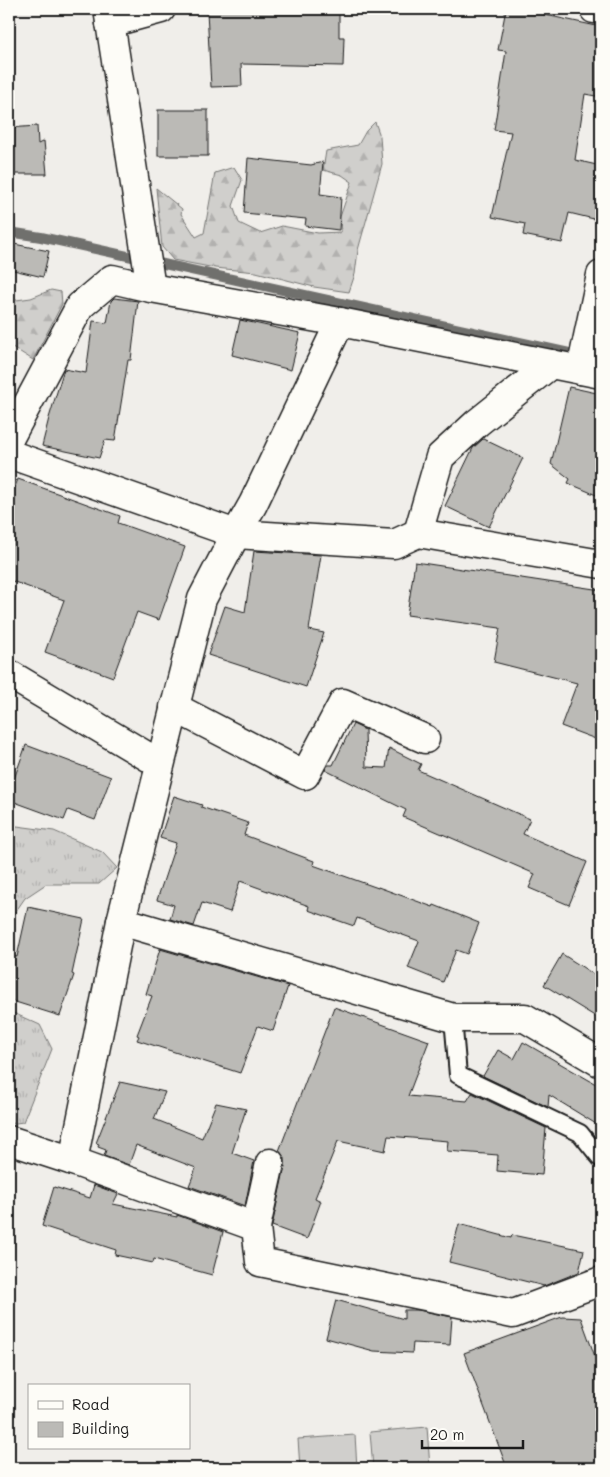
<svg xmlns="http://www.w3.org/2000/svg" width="610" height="1477" viewBox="0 0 610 1477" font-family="Mali,sans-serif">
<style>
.grass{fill:url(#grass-tufts);stroke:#767674}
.forest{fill:url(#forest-firs);stroke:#767674}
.pitch{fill:#d0cfcc;stroke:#767674}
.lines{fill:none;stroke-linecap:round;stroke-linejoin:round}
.stream{stroke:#706f6d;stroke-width:10}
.building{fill:#bbbab6;stroke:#1c1c1c}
.lane-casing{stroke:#1c1c1c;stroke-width:20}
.street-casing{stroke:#1c1c1c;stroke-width:31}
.lane{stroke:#fdfcf7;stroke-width:16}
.street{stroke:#fdfcf7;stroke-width:28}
</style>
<defs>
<pattern id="grass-tufts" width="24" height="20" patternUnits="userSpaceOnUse" patternTransform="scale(1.25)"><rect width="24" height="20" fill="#d0cfcc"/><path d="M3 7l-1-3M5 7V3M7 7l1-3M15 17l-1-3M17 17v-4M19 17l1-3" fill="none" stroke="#b2b1af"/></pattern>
<pattern id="forest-firs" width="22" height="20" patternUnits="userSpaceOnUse" patternTransform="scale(1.25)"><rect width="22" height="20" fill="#d0cfcc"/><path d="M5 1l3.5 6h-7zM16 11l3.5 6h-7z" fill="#b2b1af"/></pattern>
</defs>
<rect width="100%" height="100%" fill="#f0eeea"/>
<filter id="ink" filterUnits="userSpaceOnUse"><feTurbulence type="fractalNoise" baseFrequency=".02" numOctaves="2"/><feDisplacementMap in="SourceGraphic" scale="10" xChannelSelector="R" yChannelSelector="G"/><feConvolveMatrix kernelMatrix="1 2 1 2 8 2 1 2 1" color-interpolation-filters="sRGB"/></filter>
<g filter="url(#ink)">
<g class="grass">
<path d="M17 826 54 831 102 852 117 868 99 884H46L25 898 9 921V827Z"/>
<path d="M9 1011 40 1025 52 1049 23 1122 9 1124Z"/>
</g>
<g class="forest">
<path d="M375 122 380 136 382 164 358 250 355 274 349 292 314 287 256 272 215 268 173 260 162 247 156 188 182 209 181 214 196 237 204 233 215 173 234 167 242 180 233 206 239 223 260 233 282 226 318 233 341 232 340 217 352 182 342 175 323 170 326 151 358 145 366 131Z"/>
<path d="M51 290 61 292 62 304 33 360 9 345V301L31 298Z"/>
</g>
<g class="pitch">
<path d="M427 1427 430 1468H373L370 1432Z"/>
<path d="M355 1435 357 1468H300L298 1439Z"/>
</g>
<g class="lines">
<path class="stream" d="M9 232 41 237 583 356"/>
</g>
<g class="building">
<path d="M242 9H339V37H344L343 66 241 64 242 86 211 87 207 11Z"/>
<path d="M506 9H542L541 14 601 27V97L585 94 575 160 601 166V204L598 220 569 213 562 243 523 235 525 224 492 217 511 132 494 130 506 51 498 50Z"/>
<rect x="158" y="110" width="50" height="46"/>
<path d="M37 126 38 144 44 141 47 174H9V128Z"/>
<path d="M248 158 311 165 323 162 320 194 341 197 339 230 305 226 306 219 244 213Z"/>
<path d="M9 243 49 251 43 277 9 269Z"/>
<path d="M114 298 138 301 131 360H128L115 441 105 440 99 458 42 446 49 418 64 369 86 373 93 321 107 323 111 301Z"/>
<path d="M240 320 300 333 291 370 232 355Z"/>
<path d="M569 387 601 394V497L568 483 570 479 551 464Z"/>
<path d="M483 439 523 458 489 527 445 506 473 448Z"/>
<path d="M18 479 120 516 118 523 185 547 159 620 137 612 113 677 45 652 64 600 9 580V503Z"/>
<path d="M254 551 321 555 309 630 324 633 306 687 208 655 225 606 245 612Z"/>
<path d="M415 562 601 590V741L561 726 577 683 494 662 500 628 407 615Z"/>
<path d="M353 724 365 730 366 767 386 768 389 748 421 764 418 770 530 819 523 834 587 862 569 905 529 888 535 874 403 817 406 810 325 770 328 765H333Z"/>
<path d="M26 745 111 777 95 820 68 810 64 820 9 800V793Z"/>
<path d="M174 796 202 805 201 807 248 823 244 835 314 861 313 865 378 888V887L433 907 434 905 479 923 467 954 456 950 443 982 408 968 419 941 357 918 354 926 308 910 309 906 240 881 230 912 202 903 194 926 170 919 174 905 157 900 176 843 160 838Z"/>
<path d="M28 907 84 919 72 974 74 975 60 1016 9 1000V954L17 957Z"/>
<path d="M160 949 288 986 273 1031 258 1026 240 1073 137 1040 139 1036 137 1035 152 996 146 994Z"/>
<path d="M562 954 601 979V1020L544 985Z"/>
<path d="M334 1007 429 1041 408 1096 467 1101 472 1093 546 1128 542 1175 497 1171 498 1155 447 1151 448 1141 388 1136 385 1151 338 1141 315 1198 321 1201 307 1239 272 1226 285 1166V1158L279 1151Z"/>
<path d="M523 1042 601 1087V1127L549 1095 548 1107 483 1076 498 1050 514 1059Z"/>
<path d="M120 1082 165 1092 154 1119 202 1138 216 1103 246 1109 232 1153 254 1161 245 1206 189 1186 196 1168 136 1145 129 1165 104 1156 106 1150 98 1147 99 1144 96 1143Z"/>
<path d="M94 1185 118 1194 113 1204 177 1217V1215L223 1232 212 1275 154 1259 153 1263 115 1255 116 1250 42 1226 54 1187 90 1198Z"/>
<path d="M459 1224 511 1238 512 1235 584 1250 579 1272 544 1286 449 1262Z"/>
<path d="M336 1300 404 1319V1310H418L452 1317 450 1345 413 1343 412 1353 374 1351 326 1338Z"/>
<path d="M562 1317 581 1318 601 1373V1468H507L464 1353Z"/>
</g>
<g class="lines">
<defs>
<path id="lane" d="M453 1018 458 1075 580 1133 601 1159"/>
<g id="street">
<path d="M108 9 151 288"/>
<path d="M594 9 601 10"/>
<path d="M110 23 161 9"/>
<path d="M340 322 253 504 236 534 202 599 121 921 73 1161 256 1227 260 1262 513 1314 601 1281"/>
<path d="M581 370 601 275"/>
<path d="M9 439 80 306 112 279 151 288 340 322 601 374"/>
<path d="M9 454 236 534 394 544 418 533 601 564"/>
<path d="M418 533 440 457 477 423 551 364"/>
<path d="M9 674 160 764"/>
<path d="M174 707 305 775 343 703 425 739"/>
<path d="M121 921 453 1018H525L601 1063"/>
<path d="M9 1140 73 1161"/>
<path d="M256 1227 270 1163"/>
</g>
</defs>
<use href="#lane" class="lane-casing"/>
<use href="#street" class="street-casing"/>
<use href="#lane" class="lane"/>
<use href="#street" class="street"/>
</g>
</g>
<rect width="610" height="1477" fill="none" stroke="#fdfcf7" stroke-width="30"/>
<rect x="15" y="15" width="580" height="1447" fill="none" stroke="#1c1c1c" stroke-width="2" filter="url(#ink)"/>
<rect x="28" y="1384" width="162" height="65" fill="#fdfcf7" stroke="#a3a29f"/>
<rect x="38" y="1401" width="25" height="8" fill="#fdfcf7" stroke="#a3a29f"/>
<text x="72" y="1410" font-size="15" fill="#1c1c1c">Road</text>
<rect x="38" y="1422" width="25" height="15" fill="#bbbab6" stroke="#a3a29f"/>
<text x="72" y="1434" font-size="15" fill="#1c1c1c">Building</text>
<path d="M422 1440v8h101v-8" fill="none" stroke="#1c1c1c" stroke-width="2.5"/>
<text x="430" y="1440" font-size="15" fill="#1c1c1c" stroke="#fdfcf7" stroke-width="4" paint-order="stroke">20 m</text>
</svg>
